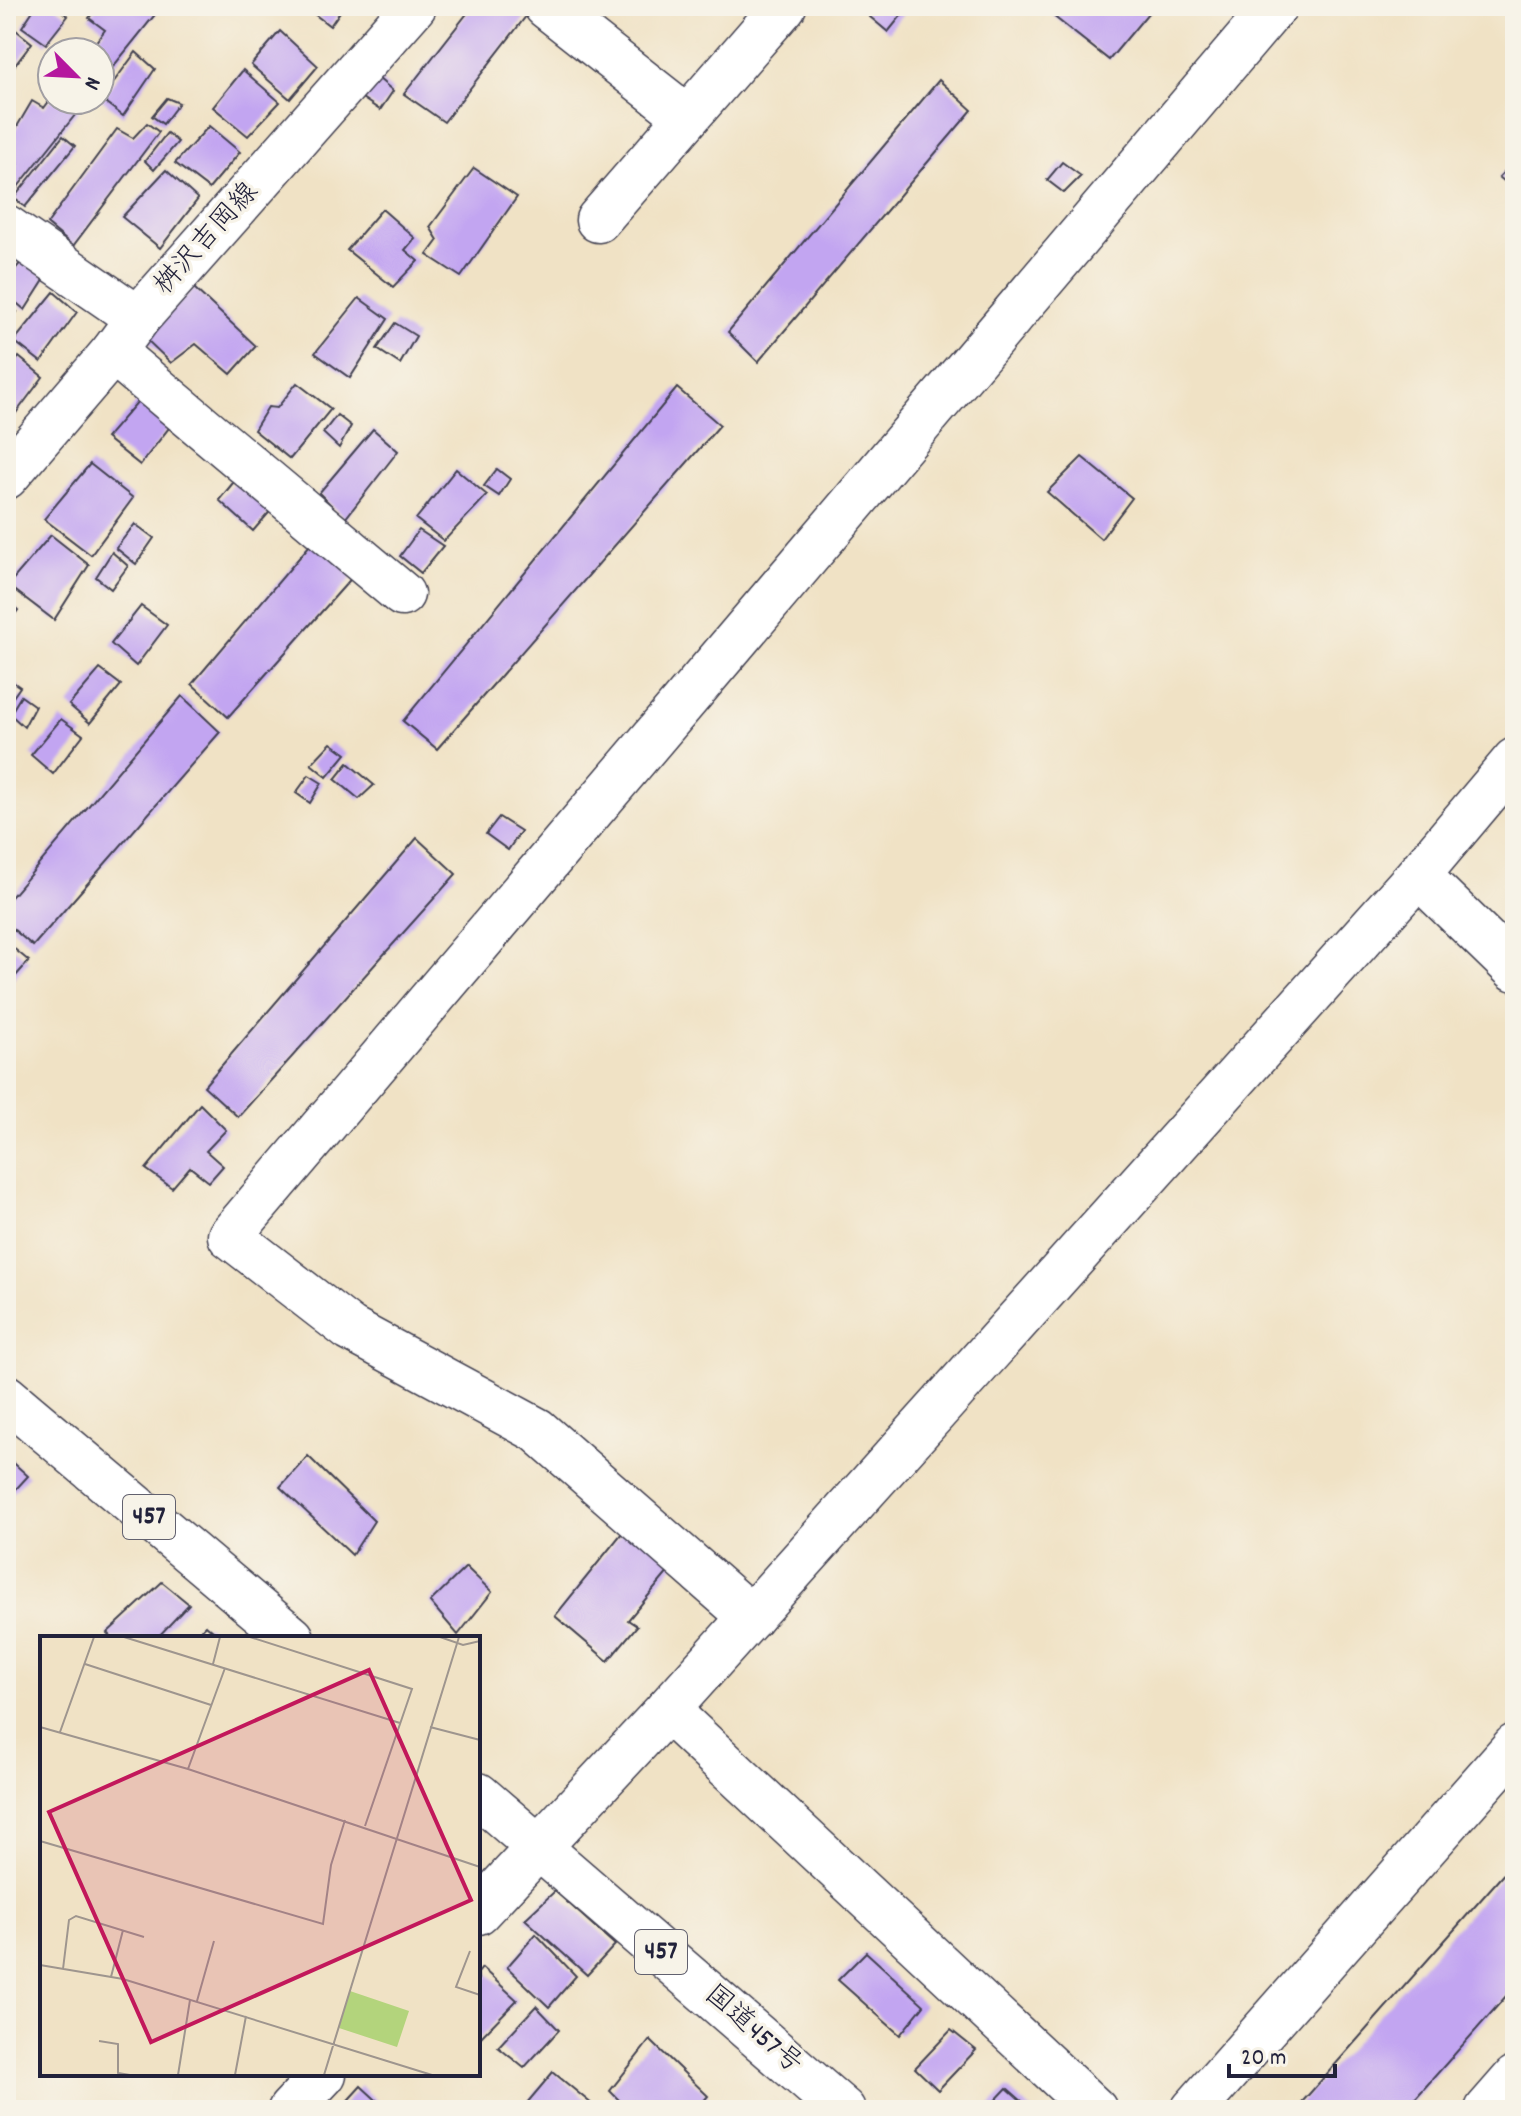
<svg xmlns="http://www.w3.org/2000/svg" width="1521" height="2116" viewBox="0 0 1521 2116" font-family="Dekko,'Klee One',sans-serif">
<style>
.building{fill:#c2a5f1}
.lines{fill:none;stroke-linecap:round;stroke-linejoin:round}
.minor-casing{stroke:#413f50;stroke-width:47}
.major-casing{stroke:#413f50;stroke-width:47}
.highway-casing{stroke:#413f50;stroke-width:47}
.minor{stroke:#fff;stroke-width:44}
.major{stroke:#fff;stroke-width:44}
.highway{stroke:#fff;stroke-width:44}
.labels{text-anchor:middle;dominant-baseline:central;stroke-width:7;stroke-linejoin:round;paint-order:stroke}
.shield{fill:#f7f3e8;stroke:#62616f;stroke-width:2}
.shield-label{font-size:26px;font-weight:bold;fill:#22223b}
.street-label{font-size:28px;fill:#22223b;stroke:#f7f3e8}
.inset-road{fill:none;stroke:#9e958e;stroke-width:2}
.view{fill:#c2185b;fill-opacity:0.15;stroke:#c2185b;stroke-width:4}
.inset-edge{fill:none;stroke:#22223b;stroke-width:4}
</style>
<rect width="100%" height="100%" fill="#f7f3e8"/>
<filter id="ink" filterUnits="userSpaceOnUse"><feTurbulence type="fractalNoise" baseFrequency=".0125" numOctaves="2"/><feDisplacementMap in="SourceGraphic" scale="16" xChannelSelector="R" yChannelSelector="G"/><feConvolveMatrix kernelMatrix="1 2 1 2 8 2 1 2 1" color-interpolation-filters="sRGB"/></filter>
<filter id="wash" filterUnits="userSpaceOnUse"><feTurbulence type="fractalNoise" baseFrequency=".006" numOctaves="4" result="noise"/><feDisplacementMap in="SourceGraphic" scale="32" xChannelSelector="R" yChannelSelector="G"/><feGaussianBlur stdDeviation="1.8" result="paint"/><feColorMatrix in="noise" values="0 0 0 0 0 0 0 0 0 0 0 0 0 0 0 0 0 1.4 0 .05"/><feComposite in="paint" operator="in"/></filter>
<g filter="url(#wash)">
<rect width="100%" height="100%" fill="#f0e2c5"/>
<g id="blocks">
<g class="building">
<path d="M36 6H55L68 16 46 44 22 27Z"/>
<path d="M98 6H162L100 83V52H88L105 30 89 18Z"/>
<path d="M312 6H344L330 26 309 10Z"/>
<path d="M473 6H523L530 11 444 122 404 94Z"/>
<path d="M857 6H909L888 32Z"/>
<path d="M1059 6H1154L1109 60 1052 15Z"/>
<path d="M6 22 32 43 6 77Z"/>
<path d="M280 31 318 66 290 99 251 65Z"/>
<path d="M136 52 155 69 123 116 101 99Z"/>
<path d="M243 70 280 102 248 136 213 107Z"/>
<path d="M378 78 393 91 380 110 362 98Z"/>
<path d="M939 80 972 110 758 362 728 332Z"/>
<path d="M167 98 179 103 163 124 152 116Z"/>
<path d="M50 100H87L9 198 6 196V178L17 164 6 156V151L16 139 12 135 32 101 44 108Z"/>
<path d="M147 123 159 132 73 246 47 224 117 129 133 138Z"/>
<path d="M209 126 240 152 209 189 175 163Z"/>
<path d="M167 133 178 142 154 170 145 161Z"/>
<path d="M63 136 75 146 25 207 14 198Z"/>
<path d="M1515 161V190L1499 177Z"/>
<path d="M1062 162 1081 176 1064 193 1047 180Z"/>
<path d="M474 168 517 197 461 277 427 255 438 240 430 227Z"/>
<path d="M166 170 198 199 160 248 122 217Z"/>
<path d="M382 209 415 238 405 250 418 261 393 287 347 250Z"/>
<path d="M22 261 46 277 25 310 6 294V280Z"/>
<path d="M194 288 256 346 231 374 196 344 171 363 145 338Z"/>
<path d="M54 292 77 312 41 362 14 341Z"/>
<path d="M359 298 388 319 350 378 315 353Z"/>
<path d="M6 304 17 312 6 327Z"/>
<path d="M395 323 416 336 400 364 377 349Z"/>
<path d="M19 357 43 377 10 421 6 417V374Z"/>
<path d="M297 383 331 409 290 459 254 430 268 407 277 408Z"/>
<path d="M677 388 720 425 437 749 403 721Z"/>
<path d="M145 393 175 420 140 465 106 438Z"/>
<path d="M337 415 351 426 339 448 323 433Z"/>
<path d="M373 429 398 451 345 519 319 493Z"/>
<path d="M1082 457 1132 498 1101 539 1047 492Z"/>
<path d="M90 464 133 498 91 555 44 519Z"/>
<path d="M456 469 487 495 444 541 416 519Z"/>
<path d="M497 469 510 479 499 496 484 486Z"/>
<path d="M237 478 273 508 253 531 219 500Z"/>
<path d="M135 524 154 538 136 564 116 548Z"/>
<path d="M419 530 443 546 421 573 400 556Z"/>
<path d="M51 535 89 565 54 620 8 585Z"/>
<path d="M315 539 356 573 228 717 192 684Z"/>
<path d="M112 552 128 566 111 589 96 577Z"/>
<path d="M6 599 18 610 6 626Z"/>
<path d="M141 606 167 625 136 666 111 644Z"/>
<path d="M100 669 121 685 90 723 69 705Z"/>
<path d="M6 677 20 687 6 707Z"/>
<path d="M21 696 35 706 24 727 10 714Z"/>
<path d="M182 696 220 732 33 946 6 923V903Z"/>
<path d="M61 719 83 735 53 774 31 755Z"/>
<path d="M331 743 346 754 327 777 311 764Z"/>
<path d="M348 763 374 785 359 799 335 779Z"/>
<path d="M309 775 322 783 310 803 296 793Z"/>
<path d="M499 817 521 831 508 850 486 834Z"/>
<path d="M417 838 456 874 238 1117 204 1086Z"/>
<path d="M6 942 29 961 6 987Z"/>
<path d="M200 1104 226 1130 206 1151 223 1166 209 1182 190 1167 172 1188 146 1169Z"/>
<path d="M6 1456 28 1476 6 1500Z"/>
<path d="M308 1456 374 1521 352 1555 280 1487Z"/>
<path d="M630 1523 674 1565 628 1620 637 1626 608 1661 555 1616Z"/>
<path d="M466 1567 492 1592 458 1635 430 1602Z"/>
<path d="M162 1582 189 1604 157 1638H112L107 1633Z"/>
<path d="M206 1625 221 1638H194Z"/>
<path d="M1515 1861V1986L1405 2110H1295Z"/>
<path d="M555 1891 615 1945 587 1975 525 1919Z"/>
<path d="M536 1934 576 1976 549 2007 507 1967Z"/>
<path d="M866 1952 924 2005 900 2035 838 1980Z"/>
<path d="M482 1968 517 2000 478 2040V1973Z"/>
<path d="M536 2006 559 2030 524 2068 498 2047Z"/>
<path d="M951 2030 976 2050 938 2090 915 2068Z"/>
<path d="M650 2040 708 2096 696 2110H616L622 2103 610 2091Z"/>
<path d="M553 2072 599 2110H521Z"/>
<path d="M361 2086 387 2110H339Z"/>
<path d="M1007 2088 1032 2110H991L989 2107Z"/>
</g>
</g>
</g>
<g filter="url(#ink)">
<use href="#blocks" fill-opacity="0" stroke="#413f50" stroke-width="2"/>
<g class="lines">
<defs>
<g id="minor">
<path d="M546 6 687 117"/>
<path d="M598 220 784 6"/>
<path d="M6 227 138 318"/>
<path d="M113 352 402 594"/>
<path d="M1418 875 1515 969"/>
<path d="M751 1617 537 1430 350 1329 230 1236 1275 6"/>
<path d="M667 1710 1095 2110"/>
<path d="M478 1912 667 1710 1418 875 1515 760"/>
<path d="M290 2110 324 2074"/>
<path d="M1193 2110 1515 1746"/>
<path d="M1487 2110 1515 2078"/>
</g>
<path id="major" d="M6 477 113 352 138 318 414 6"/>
<g id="highway">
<path d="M6 1397 292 1638"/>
<path d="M478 1795 843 2110"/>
</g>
</defs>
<use href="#minor" class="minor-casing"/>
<use href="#major" class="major-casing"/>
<use href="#highway" class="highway-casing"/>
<use href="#minor" class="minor"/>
<use href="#major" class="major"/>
<use href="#highway" class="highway"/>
</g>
</g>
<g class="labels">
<g class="shield">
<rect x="123" y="1495" width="52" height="44" rx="6"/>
<rect x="635" y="1930" width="52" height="44" rx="6"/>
</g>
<g class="shield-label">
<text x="149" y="1517">457</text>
<text x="661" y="1952">457</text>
</g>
<g class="street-label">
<text transform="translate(208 240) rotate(-48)">桝沢吉岡線</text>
<text transform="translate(752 2031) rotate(41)">国道457号</text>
</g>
</g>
<g transform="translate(40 1636)">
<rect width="440" height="440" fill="#f0e2c5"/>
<path d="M310 355 369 375 357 411 299 392Z" fill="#b3d47c"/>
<path class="inset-road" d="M84 1 360 87M210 1 372 53 325 190M400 1 423 9 440 5M45 28 171 69M173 28 180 1M0 91 148 133 440 231M390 91 440 104M20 96 54 1M148 133 185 32M0 205 283 288 291 229 305 184M430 315 416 351 440 359M0 329 83 343 392 439M23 333 29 284 36 280 104 301M71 341 83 294M157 365 174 305M59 405 78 408V437L90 439M138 439 150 364M195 439 206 380M284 439 419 1"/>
<path class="view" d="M329 34 431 264 111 406 9 176Z"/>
<rect width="440" height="440" class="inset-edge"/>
</g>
<rect width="1521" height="2116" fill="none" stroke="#f7f3e8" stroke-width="32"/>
<g transform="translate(76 76) rotate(114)"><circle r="38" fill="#f7f3e8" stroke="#a29fa3" stroke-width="2"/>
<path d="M0-6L14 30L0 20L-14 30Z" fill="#b5179e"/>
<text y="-12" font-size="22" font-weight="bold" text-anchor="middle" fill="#22223b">N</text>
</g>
<path d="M1229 2064v12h106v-12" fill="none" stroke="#22223b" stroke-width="4"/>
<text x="1241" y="2064" font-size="24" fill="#22223b" stroke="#f7f3e8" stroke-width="6" paint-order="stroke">20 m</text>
</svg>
